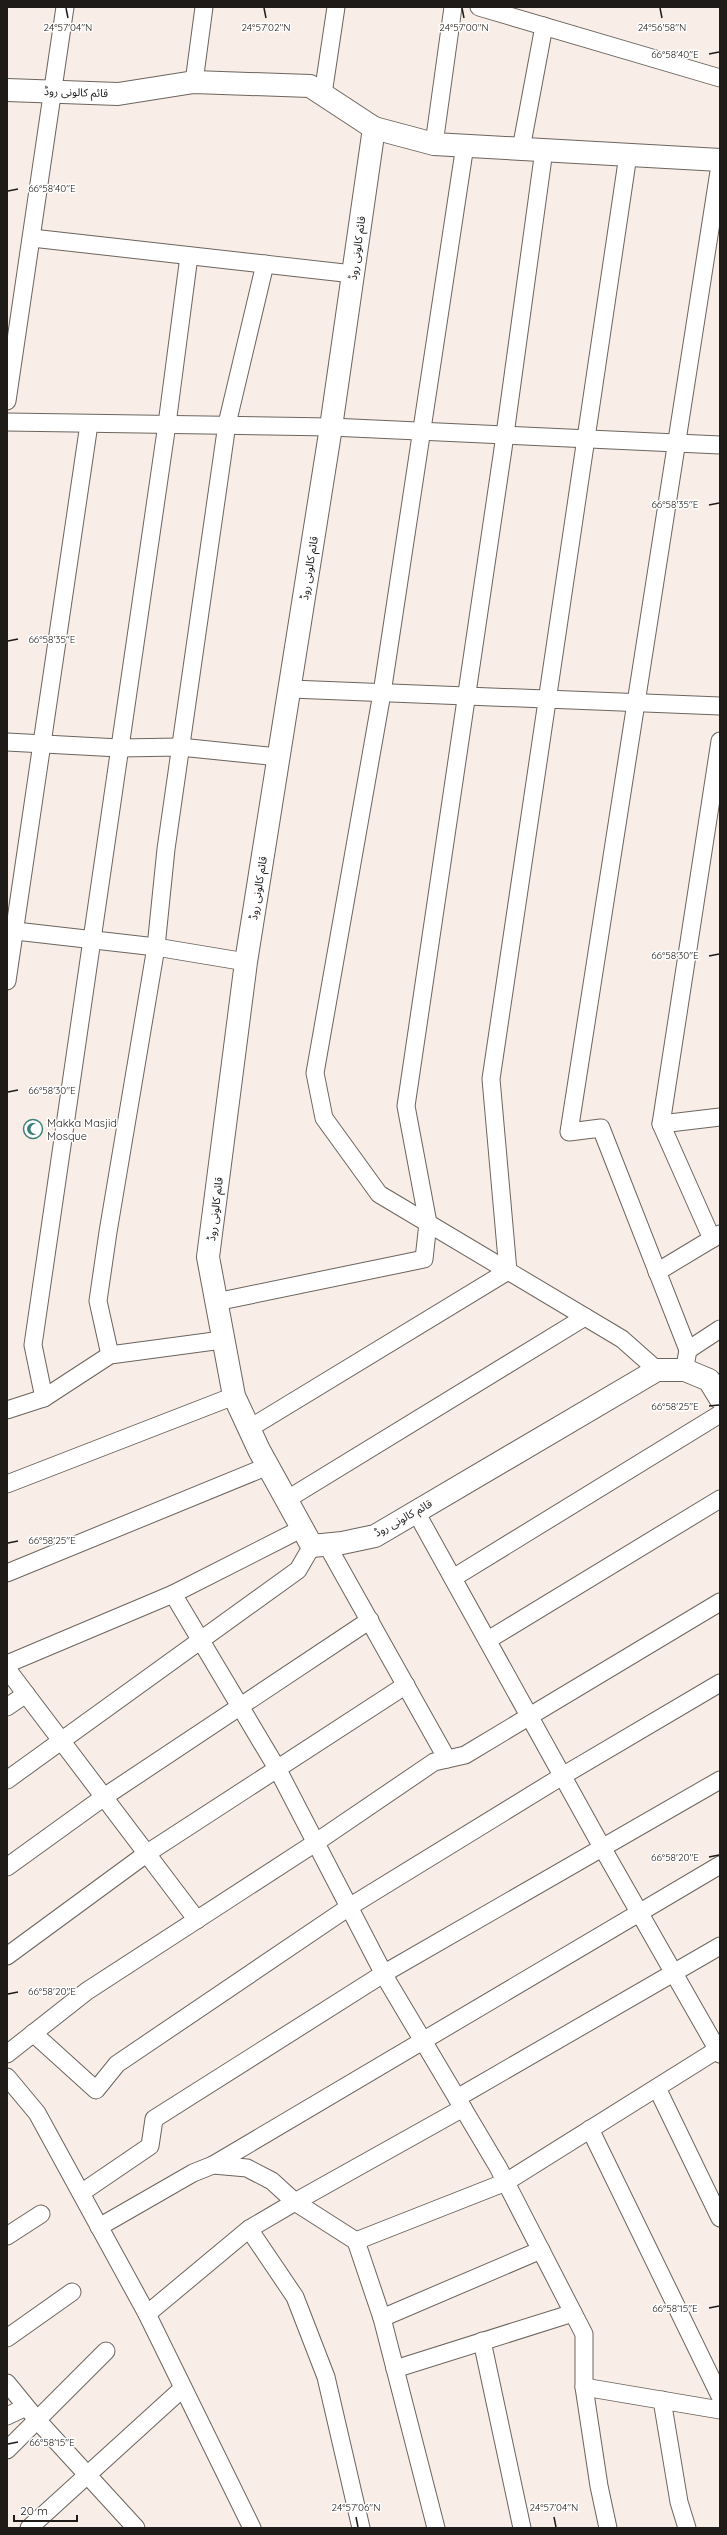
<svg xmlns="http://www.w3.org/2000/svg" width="727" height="2535" viewBox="0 0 727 2535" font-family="Quicksand,'Noto Sans Arabic',sans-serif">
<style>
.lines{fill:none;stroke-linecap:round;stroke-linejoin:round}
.street-casing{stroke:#6c645e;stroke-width:19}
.secondary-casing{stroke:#6c645e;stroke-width:24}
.street{stroke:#fff;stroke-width:17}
.secondary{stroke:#fff;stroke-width:22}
.ticks{fill:none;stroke:#1e1b19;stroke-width:1.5}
.labels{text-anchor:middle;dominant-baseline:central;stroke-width:3;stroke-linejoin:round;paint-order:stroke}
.street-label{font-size:11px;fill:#1e1b19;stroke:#fff}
.poi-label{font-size:11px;fill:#1e1b19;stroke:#fff;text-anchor:start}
.ticks-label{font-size:10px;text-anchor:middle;fill:#1e1b19;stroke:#fff;stroke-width:3;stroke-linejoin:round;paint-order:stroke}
</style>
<rect width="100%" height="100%" fill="#f8eee7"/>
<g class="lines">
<defs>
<g id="street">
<path d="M479 7 720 78"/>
<path d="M194 82 204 7"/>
<path d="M323 94 336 7"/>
<path d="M434 144 453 7"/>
<path d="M465 145 382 693 315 1073 324 1118 379 1194 622 1339 657 1370"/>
<path d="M521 149 544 26"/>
<path d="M32 238 353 274"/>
<path d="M7 401 65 7"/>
<path d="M7 422 331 427 720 445"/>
<path d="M291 689 720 706"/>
<path d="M7 742 119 748 180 747 278 757"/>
<path d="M7 930 156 947 246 962"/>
<path d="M7 981 89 424"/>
<path d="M661 1124 720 1117"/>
<path d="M712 1239 661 1124 720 741"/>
<path d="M657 1272 720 1234"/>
<path d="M216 1302 424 1259 428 1223 406 1106 503 449 544 150"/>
<path d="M688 1350 601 1128 569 1132 720 165"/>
<path d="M110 1355 98 1301 108 1232 156 947 166 849 227 424 265 264"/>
<path d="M686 1361 688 1350 720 1329"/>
<path d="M44 1398 33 1345 167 424 189 256"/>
<path d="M7 1410 44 1398 110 1355 222 1340"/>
<path d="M250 1428 508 1271 491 1079 628 155"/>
<path d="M7 1484 234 1396"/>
<path d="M286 1500 585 1317"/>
<path d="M416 1512 603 1849 720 2054"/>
<path d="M327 1545 447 1759"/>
<path d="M7 1573 268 1466"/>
<path d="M453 1578 720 1414"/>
<path d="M173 1594 278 1770 388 1982 498 2167 584 2334V2387L599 2486 608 2528"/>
<path d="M488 1640 720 1499"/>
<path d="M7 1664 173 1594 301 1529"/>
<path d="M7 1669 197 1920"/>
<path d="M7 1707 26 1694"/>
<path d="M7 1780 298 1570 312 1546"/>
<path d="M7 1867 104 1797 370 1620"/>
<path d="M7 1956 146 1854 406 1685"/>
<path d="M33 2033 96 2090 117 2064 349 1907 564 1775 720 1683"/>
<path d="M7 2054 87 1991 315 1843 434 1762 465 1755 720 1602"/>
<path d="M7 2077 37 2113 147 2314 252 2528"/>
<path d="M657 2088 720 2218"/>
<path d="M457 2098 720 1946"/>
<path d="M590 2129 720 2396"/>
<path d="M213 2165 720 1865"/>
<path d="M81 2193 150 2146 154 2119 383 1974 720 1780"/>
<path d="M99 2227 193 2173 213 2165 247 2168 272 2181 295 2202 463 2108"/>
<path d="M249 2229 295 2297 326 2377 361 2528"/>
<path d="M7 2236 41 2214"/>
<path d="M356 2241 506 2182 720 2048"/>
<path d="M147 2314 249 2229 295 2202 356 2241 382 2318 436 2528"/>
<path d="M382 2318 541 2250"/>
<path d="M7 2338 72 2292"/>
<path d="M482 2341 522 2528"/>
<path d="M395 2369 573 2313"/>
<path d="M7 2383 38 2421 136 2528"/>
<path d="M584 2387 720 2410"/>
<path d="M662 2400 679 2502 687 2528"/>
<path d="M7 2416 26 2407"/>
<path d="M7 2450 106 2351"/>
<path d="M29 2528 183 2388"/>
</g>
<g id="secondary">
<path d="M7 90 118 94 194 82 310 86 374 128 331 427 246 962 208 1257 234 1396 259 1450 312 1546 342 1543 375 1536 657 1370H685L709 1380 720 1398"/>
<path d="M374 128 434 144 720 160"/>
</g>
</defs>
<use href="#street" class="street-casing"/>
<use href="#secondary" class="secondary-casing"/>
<use href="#street" class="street"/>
<use href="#secondary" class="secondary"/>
</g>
<path class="ticks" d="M66 8 68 18M264 8 266 18M462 8 464 18M660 8 662 18M709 54 719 52M8 191 18 189M709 505 719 503M8 641 18 639M709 956 719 954M8 1092 18 1090M709 1406 719 1405M8 1543 18 1541M709 1857 719 1855M8 1994 18 1992M709 2308 719 2306M8 2444 18 2442M356 2517 358 2527M554 2517 556 2527"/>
<defs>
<symbol id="mosque-ring" viewBox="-11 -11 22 22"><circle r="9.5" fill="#fff" stroke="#3c827b" stroke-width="1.5"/><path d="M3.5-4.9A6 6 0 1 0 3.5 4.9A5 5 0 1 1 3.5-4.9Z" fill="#3c827b"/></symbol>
</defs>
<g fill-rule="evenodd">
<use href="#mosque-ring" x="22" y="1118" width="22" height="22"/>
</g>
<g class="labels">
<g class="street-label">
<text transform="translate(76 92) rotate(2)">قائم کالونی روڈ</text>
<text transform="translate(357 248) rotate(-82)">قائم کالونی روڈ</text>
<text transform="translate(309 568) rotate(-81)">قائم کالونی روڈ</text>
<text transform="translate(258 888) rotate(-81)">قائم کالونی روڈ</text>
<text transform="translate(215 1209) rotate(-83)">قائم کالونی روڈ</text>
<text transform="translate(403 1518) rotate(-29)">قائم کالونی روڈ</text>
</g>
<g class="poi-label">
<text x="47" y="1123">Makka Masjid<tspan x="47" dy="13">Mosque</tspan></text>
</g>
</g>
<g class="ticks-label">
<text x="68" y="31">24°57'04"N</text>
<text x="266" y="31">24°57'02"N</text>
<text x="464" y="31">24°57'00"N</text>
<text x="662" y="31">24°56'58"N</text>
<text x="675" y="58">66°58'40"E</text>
<text x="52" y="192">66°58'40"E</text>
<text x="675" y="508">66°58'35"E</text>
<text x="52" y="643">66°58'35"E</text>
<text x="675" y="959">66°58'30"E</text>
<text x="52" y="1094">66°58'30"E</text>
<text x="675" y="1410">66°58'25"E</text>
<text x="52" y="1544">66°58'25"E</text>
<text x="675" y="1861">66°58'20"E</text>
<text x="52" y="1995">66°58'20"E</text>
<text x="675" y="2312">66°58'15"E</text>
<text x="52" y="2446">66°58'15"E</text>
<text x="356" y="2511">24°57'06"N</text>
<text x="554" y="2511">24°57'04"N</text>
</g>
<rect width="727" height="2535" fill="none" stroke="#1e1b19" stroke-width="16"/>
<path d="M14 2515v6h63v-6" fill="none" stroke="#1e1b19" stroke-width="2"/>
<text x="20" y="2515" font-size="12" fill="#1e1b19" stroke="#ffffff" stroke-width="3" paint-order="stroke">20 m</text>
</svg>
